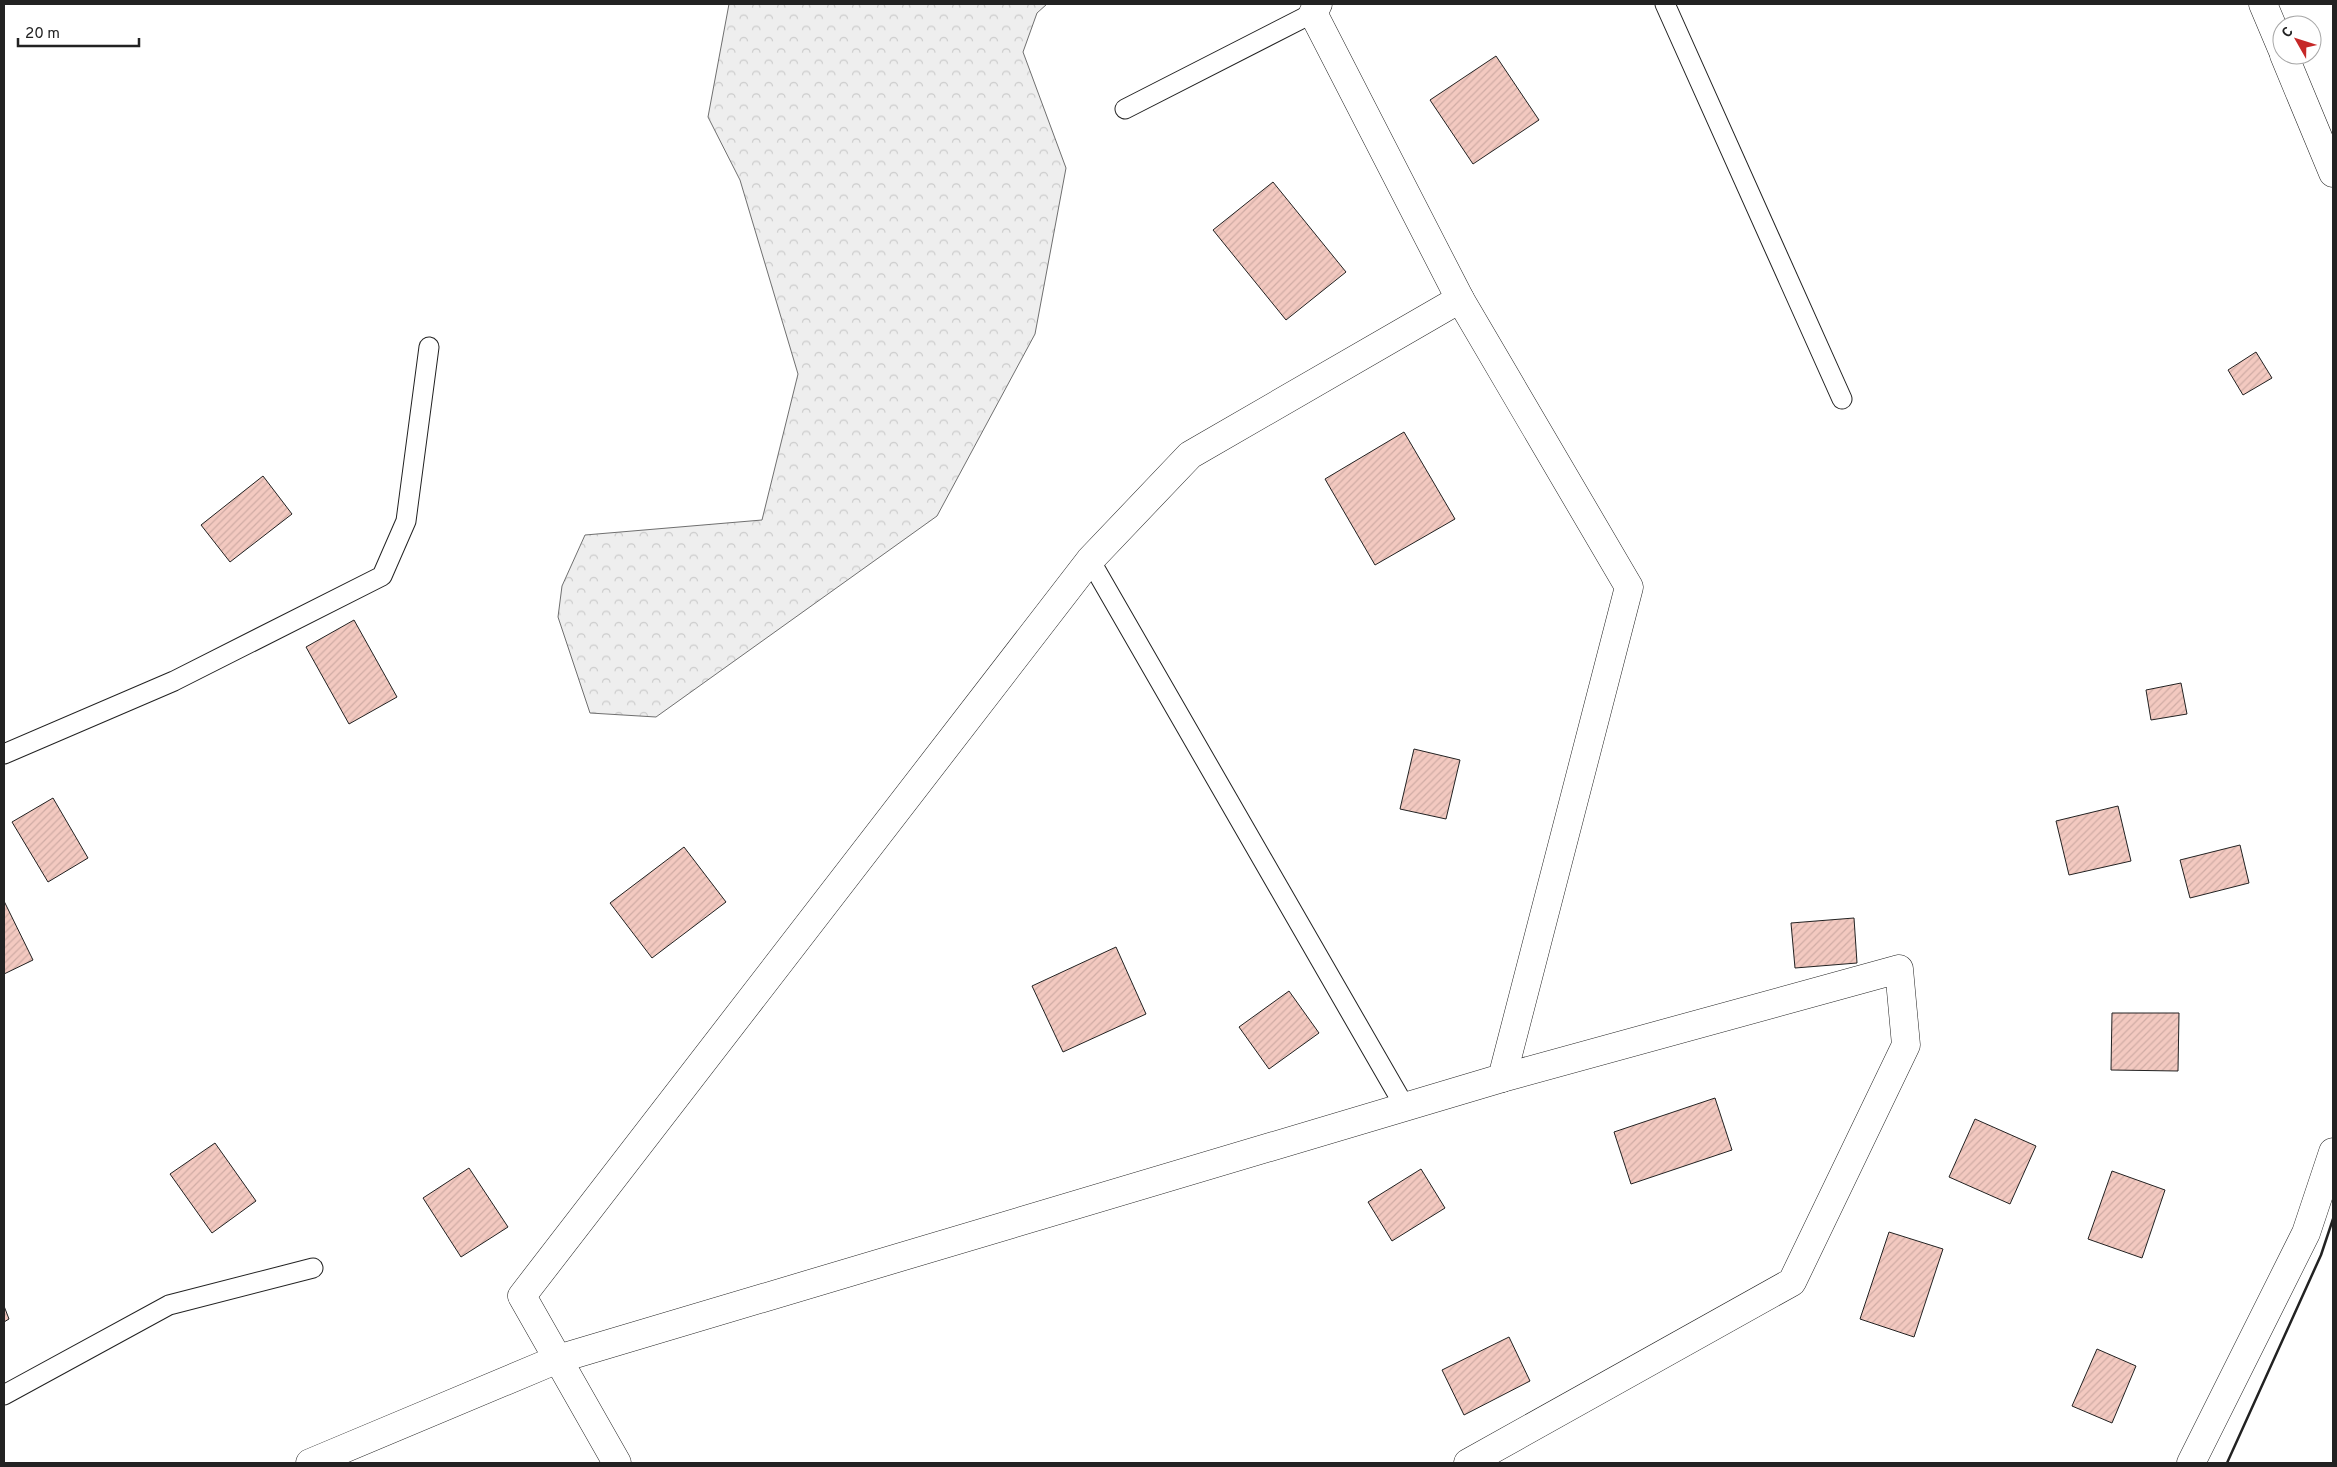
<svg xmlns="http://www.w3.org/2000/svg" width="2337" height="1467" viewBox="0 0 2337 1467" font-family="Overpass,sans-serif">
<style>
.forest{fill:url(#forest-crowns);stroke:#6f6f6f}
.building{fill:url(#building-hatch);stroke:#222}
.lines{fill:none;stroke-linecap:round;stroke-linejoin:round}
.service-casing{stroke:#222;stroke-width:21}
.minor-casing{stroke:#222;stroke-width:29}
.service{stroke:#fff;stroke-width:19}
.minor{stroke:#fff;stroke-width:28}
.wall{stroke:#222;stroke-width:2.5}
</style>
<defs>
<pattern id="forest-crowns" width="20" height="18" patternUnits="userSpaceOnUse" patternTransform="scale(1.25)"><rect width="20" height="18" fill="#eee"/><path d="M2 6a3 3 0 1 1 6 0M12 15a3 3 0 1 1 6 0" fill="none" stroke="#ccc"/></pattern>
<pattern id="building-hatch" width="6" height="6" patternUnits="userSpaceOnUse" patternTransform="scale(1.25)"><rect width="6" height="6" fill="#f3c9c0"/><path d="M-1 1l2-2M0 6l6-6M5 7l2-2" fill="none" stroke="#d0aca5"/></pattern>
</defs>
<rect width="100%" height="100%" fill="#fff"/>
<path class="forest" d="M729 4H1047L1037 13 1023 52 1066 168 1035 334 937 516 656 717 590 713 558 617 562 586 585 535 762 520 798 374 740 180 708 117Z"/>
<g class="building">
<path d="M1496 56 1539 120 1473 164 1430 100Z"/>
<path d="M1273 182 1346 272 1286 320 1213 230Z"/>
<path d="M2256 352 2272 378 2243 395 2228 370Z"/>
<path d="M1404 432 1455 519 1375 565 1325 479Z"/>
<path d="M263 476 292 514 230 562 201 525Z"/>
<path d="M354 620 397 697 349 724 306 647Z"/>
<path d="M2181 683 2187 714 2151 720 2146 690Z"/>
<path d="M1414 749 1460 760 1446 819 1400 809Z"/>
<path d="M53 798 88 858 48 882 12 822Z"/>
<path d="M2118 806 2131 861 2069 875 2056 821Z"/>
<path d="M2240 845 2249 883 2190 898 2180 860Z"/>
<path d="M684 847 726 902 652 958 610 903Z"/>
<path d="M4 901 33 960 4 974Z"/>
<path d="M1854 918 1857 963 1795 968 1791 923Z"/>
<path d="M1116 947 1146 1014 1063 1052 1032 986Z"/>
<path d="M1289 991 1319 1033 1269 1069 1239 1027Z"/>
<path d="M2112 1013H2179L2178 1071 2111 1070Z"/>
<path d="M1715 1098 1732 1150 1631 1184 1614 1132Z"/>
<path d="M1975 1119 2036 1146 2010 1204 1949 1177Z"/>
<path d="M215 1143 256 1201 212 1233 170 1174Z"/>
<path d="M469 1168 508 1227 461 1257 423 1198Z"/>
<path d="M1421 1169 1445 1208 1392 1241 1368 1202Z"/>
<path d="M2112 1171 2165 1190 2142 1258 2088 1239Z"/>
<path d="M1889 1232 1943 1249 1914 1337 1860 1319Z"/>
<path d="M4 1306 9 1319 4 1322Z"/>
<path d="M1509 1337 1530 1381 1464 1415 1442 1370Z"/>
<path d="M2097 1349 2136 1366 2112 1423 2072 1406Z"/>
</g>
<g class="lines">
<defs>
<g id="service">
<path d="M1665 4 1842 399"/>
<path d="M1125 109 1313 13"/>
<path d="M1090 560 1405 1107"/>
<path d="M4 754 174 681 382 576 406 521 429 347"/>
<path d="M4 1395 169 1305 313 1268"/>
</g>
<g id="minor">
<path d="M2263 4 2282 49"/>
<path d="M2284 55 2333 173"/>
<path d="M310 1463 558 1359 1502 1078 1629 587 1460 299"/>
<path d="M617 1463 522 1296 1090 560 1190 455 1460 299 1313 13 1318 4"/>
<path d="M1468 1463 1792 1282 1906 1045 1899 969 1502 1078"/>
<path d="M2191 1463 2306 1233 2333 1152"/>
</g>
</defs>
<use href="#service" class="service-casing"/>
<use href="#minor" class="minor-casing"/>
<use href="#service" class="service"/>
<use href="#minor" class="minor"/>
<path class="wall" d="M2227 1463 2321 1255 2333 1219"/>
</g>
<rect width="2337" height="1467" fill="none" stroke="#222222" stroke-width="10"/>
<g transform="translate(2297 40) rotate(309)"><circle r="24" fill="#ffffff" stroke="#a7a7a7"/>
<path d="M0-4L9 19L0 12L-9 19Z" fill="#c62828"/>
<text y="-8" font-size="14" font-weight="bold" text-anchor="middle" fill="#222222">С</text>
</g>
<path d="M18 38v8h121v-8" fill="none" stroke="#222222" stroke-width="2.5"/>
<text x="25" y="38" font-size="15" fill="#222222" stroke="#ffffff" stroke-width="4" paint-order="stroke">20 m</text>
</svg>
